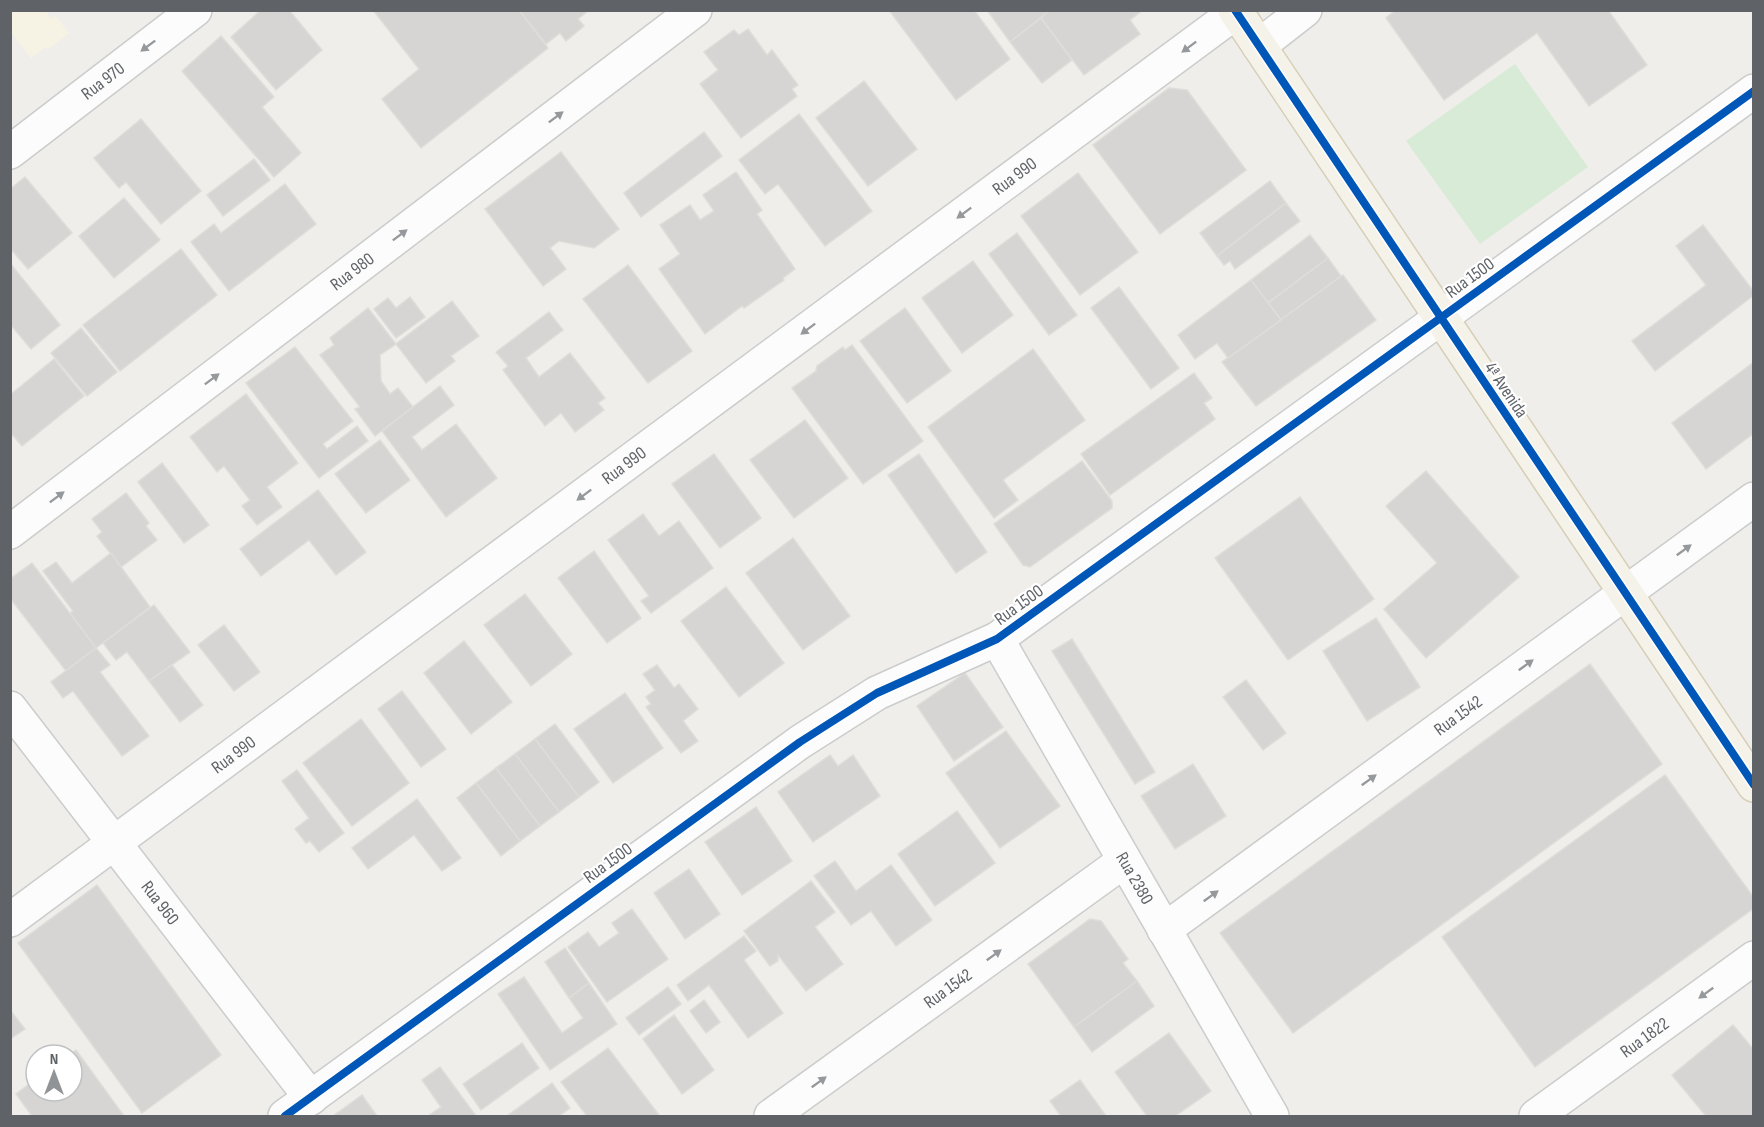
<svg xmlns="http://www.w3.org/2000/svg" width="1764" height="1127" viewBox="0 0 1764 1127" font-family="'Sofia Sans Condensed',sans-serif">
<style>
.commercial{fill:#f7f3e4}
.green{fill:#d8ebd6}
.building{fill:#d6d5d3;stroke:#deddd9;stroke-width:1.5}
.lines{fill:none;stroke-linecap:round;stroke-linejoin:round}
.minor-casing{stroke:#cbcccc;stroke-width:36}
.tertiary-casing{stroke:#cbcccc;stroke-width:36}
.primary-casing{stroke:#d7ceb8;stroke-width:36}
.minor{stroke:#fdfcfc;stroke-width:33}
.tertiary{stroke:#fdfcfc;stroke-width:33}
.primary{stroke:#f4f2e9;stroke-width:33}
.cycleway-casing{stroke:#fff;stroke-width:11}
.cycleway{stroke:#0057b8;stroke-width:8}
.oneway{fill:#96999c}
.labels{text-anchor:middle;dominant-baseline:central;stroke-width:4.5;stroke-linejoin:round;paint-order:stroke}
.street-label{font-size:18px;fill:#5f6368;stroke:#fff}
</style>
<rect width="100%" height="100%" fill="#efeeea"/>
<path class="commercial" d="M45 10 52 19 56 16 69 33 48 49 46 47 31 58 11 32V11Z"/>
<path class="green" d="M1515 64 1588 167 1480 244 1406 141Z"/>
<g class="building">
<path d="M261 10H289L322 50 276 90 231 37Z"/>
<path d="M373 10H519L548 48 421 148 382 99 419 69Z"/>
<path d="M519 10H589L578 19 584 26 566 41 560 33 546 44Z"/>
<path d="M889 10H974L1010 59 956 100Z"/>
<path d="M987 10H1050L1010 42Z"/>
<path d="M1050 10H1143L1130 20 1140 34 1084 75 1041 18Z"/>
<path d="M1396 10H1608L1647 65 1589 106 1537 33 1444 100 1386 18Z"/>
<path d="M1041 18 1072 60 1042 83 1010 42Z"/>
<path d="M748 29 767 55 772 50 798 85 792 89 797 96 741 138 700 84 718 70 704 52 734 30 739 35Z"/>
<path d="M221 36 274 97 262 107 301 153 274 177 182 71Z"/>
<path d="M864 81 917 149 868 186 816 118Z"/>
<path d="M1169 88 1187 90 1246 170 1160 234 1093 145Z"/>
<path d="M799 114 872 211 825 246 778 184 765 194 739 160Z"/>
<path d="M141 119 201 191 161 224 126 182 119 188 94 158Z"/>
<path d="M704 132 722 156 641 217 624 193Z"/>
<path d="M561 152 619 229 594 248 559 241 550 248 566 269 543 286 485 209Z"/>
<path d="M254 159 270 180 223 216 207 195Z"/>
<path d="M736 172 762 210 757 214 795 269 783 278 784 280 744 308 742 306 705 334 659 269 680 254 660 225 690 205 700 220 714 211 703 195Z"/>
<path d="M1078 173 1138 252 1080 295 1021 216Z"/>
<path d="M25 177 72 233 28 269 10 248V189Z"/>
<path d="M1270 181 1286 203 1217 256 1200 233Z"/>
<path d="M285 184 316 224 229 291 191 242 214 224 221 233Z"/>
<path d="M124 198 160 240 114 278 79 236Z"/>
<path d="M1286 203 1300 221 1235 269 1230 261 1224 265 1217 256Z"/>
<path d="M1703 225 1754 292V295L1655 371 1632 341 1706 285 1676 246Z"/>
<path d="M1017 233 1077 315 1049 335 989 254Z"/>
<path d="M1310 235 1328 258 1268 303 1251 280Z"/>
<path d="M181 249 217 295 120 371 83 325Z"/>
<path d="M1328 258 1341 276 1281 320 1268 303Z"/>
<path d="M973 261 1013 315 962 353 922 298Z"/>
<path d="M10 263 60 325 31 349 10 324Z"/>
<path d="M628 265 692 351 648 383 583 299Z"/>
<path d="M1343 275 1376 320 1256 406 1222 362Z"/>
<path d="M1251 280 1281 320 1228 358 1217 343 1195 359 1178 335Z"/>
<path d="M1119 287 1179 368 1151 389 1091 308Z"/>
<path d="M410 297 425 317 396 338 374 309 388 298 396 308Z"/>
<path d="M452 301 479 336 451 356 455 361 426 383 396 344Z"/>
<path d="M368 308 396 344 380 355 381 381 390 394 398 388 413 407 375 436 355 409 360 407 320 355 334 345 330 338Z"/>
<path d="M905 308 951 371 907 403 860 341Z"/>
<path d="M549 312 563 330 526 358 539 377 570 353 605 398 598 403 604 410 575 432 561 413 545 426 503 370 508 366 496 352Z"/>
<path d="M81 328 117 372 87 396 51 353Z"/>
<path d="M852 345 923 441 863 484 792 388 816 371 817 366 843 347 845 350Z"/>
<path d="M295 347 353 421 323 444 327 449 357 426 368 441 319 478 246 383Z"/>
<path d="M1033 349 1085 420 1003 480 1018 500 994 518 928 427Z"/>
<path d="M54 359 84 396 22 446 10 432V395Z"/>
<path d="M1754 362V433L1706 469 1672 423Z"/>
<path d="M1194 373 1212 398 1204 403 1215 419 1110 495 1081 454Z"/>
<path d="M440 386 454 405 412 437 422 450 456 424 497 478 446 517 382 431Z"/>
<path d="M246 394 298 463 267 487 282 507 257 525 242 506 250 500 224 466 217 472 190 437Z"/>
<path d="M805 420 848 478 794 518 750 460Z"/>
<path d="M380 440 410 480 366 513 335 474Z"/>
<path d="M714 454 761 518 720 548 672 484Z"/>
<path d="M919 454 987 552 956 573 888 475Z"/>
<path d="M1082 461 1112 501V508L1030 567 1023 565 994 524Z"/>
<path d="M162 463 209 525 184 543 138 482Z"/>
<path d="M1426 471 1519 577 1426 658 1384 609 1437 563 1386 506Z"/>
<path d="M318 490 366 552 336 575 309 540 261 576 240 549Z"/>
<path d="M126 493 149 523 146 526 157 540 121 567 97 536 102 532 92 519Z"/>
<path d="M1300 497 1374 599 1288 660 1215 558Z"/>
<path d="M643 514 659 536 679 521 713 568 651 613 641 601 649 596 608 540Z"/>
<path d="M793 538 850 616 803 650 746 573Z"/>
<path d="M594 551 641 618 607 643 558 578Z"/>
<path d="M111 553 150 607 96 648 70 613 73 611 43 571 56 562 72 583Z"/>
<path d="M32 563 96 648 66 671 10 598V579Z"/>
<path d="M726 587 784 663 739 697 681 621Z"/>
<path d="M525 594 572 654 531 686 484 625Z"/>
<path d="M154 605 190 652 149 681 127 652 116 660 103 643Z"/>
<path d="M1376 618 1420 687 1367 721 1323 651Z"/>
<path d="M224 625 260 672 234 691 198 645Z"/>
<path d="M1072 639 1155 772 1135 784 1052 651Z"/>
<path d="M464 641 512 702 471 734 424 673Z"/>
<path d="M96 648 110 665 100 672 149 736 122 756 73 691 63 698 51 682Z"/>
<path d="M1590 664 1662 764 1293 1033 1220 933Z"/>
<path d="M172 665 203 705 180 722 149 681Z"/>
<path d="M657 665 674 688 679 684 698 709 683 721 698 741 681 753 646 707 651 704 646 697 655 690 643 674Z"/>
<path d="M965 673 1003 727 954 761 917 706Z"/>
<path d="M1246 680 1286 733 1263 750 1223 697Z"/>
<path d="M402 691 446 749 421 767 378 709Z"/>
<path d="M625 693 663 748 613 783 574 729Z"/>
<path d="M361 719 409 783 352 826 303 763Z"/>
<path d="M555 724 599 782 579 797 535 739Z"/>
<path d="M1006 731 1060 806 1000 848 946 773Z"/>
<path d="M535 739 579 797 559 812 515 754Z"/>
<path d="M515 754 559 812 540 826 496 768Z"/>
<path d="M830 755 838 766 853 755 880 796 813 842 778 792Z"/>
<path d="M1193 764 1226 816 1175 849 1141 796Z"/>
<path d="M496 768 540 826 520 841 476 783Z"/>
<path d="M297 770 344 833 319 852 310 841 306 843 295 829 309 818 282 781Z"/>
<path d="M1665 775 1754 898V908L1535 1067 1442 937Z"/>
<path d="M476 783 520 841 501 856 457 798Z"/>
<path d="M417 799 461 858 442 871 414 835 368 869 352 848Z"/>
<path d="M756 807 792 861 742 895 705 842Z"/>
<path d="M957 811 995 863 935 906 898 854Z"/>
<path d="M835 861 856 891 891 865 932 920 896 946 871 911 851 925 814 876Z"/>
<path d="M689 869 720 914 685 939 654 893Z"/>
<path d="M811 881 835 912 815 927 843 964 806 991 778 955V961L770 966 744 931Z"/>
<path d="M97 885 221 1055 142 1113 18 943Z"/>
<path d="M632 909 668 959 607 1002 568 947 588 932 599 947 619 933 612 923Z"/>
<path d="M1090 919 1101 921 1128 959 1123 963 1137 981 1074 1027 1028 964Z"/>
<path d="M744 936 756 951 744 960 783 1013 748 1038 709 985 688 1001 677 985Z"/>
<path d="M565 948 589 983 569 998 545 962Z"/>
<path d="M524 977 562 1033 583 1018 569 998 589 983 617 1024 550 1070 498 994Z"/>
<path d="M1137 981 1154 1006 1092 1052 1074 1027Z"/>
<path d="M668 987 681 1004 639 1035 626 1018Z"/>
<path d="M704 1000 720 1022 706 1033 690 1011Z"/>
<path d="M10 1010 25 1029 10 1039Z"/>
<path d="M674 1015 714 1070 682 1094 643 1039Z"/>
<path d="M1733 1025 1754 1050V1114L1751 1116H1706L1672 1075Z"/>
<path d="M1169 1033 1211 1091 1175 1116H1147L1115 1072Z"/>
<path d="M522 1043 539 1068 481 1110 463 1084Z"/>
<path d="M608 1048 659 1115 657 1116H587L561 1082Z"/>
<path d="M76 1050 124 1116H32L16 1094 36 1079V1091H72V1055H69Z"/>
<path d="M440 1067 476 1116H428L441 1107 422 1080Z"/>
<path d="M1080 1080 1106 1116H1061L1050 1101Z"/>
<path d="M552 1083 570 1108 559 1116H507Z"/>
<path d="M362 1095 377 1116H333Z"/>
</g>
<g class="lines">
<defs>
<g id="minor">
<path d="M1259 46 1305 10"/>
<path id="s1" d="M10 152 195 10"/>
<path id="s2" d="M10 532 695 10"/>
<path id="s3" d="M997 639 1272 1116"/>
<path id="s4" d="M10 708 311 1098"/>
<path id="s5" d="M10 920 1236 12"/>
<path id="s6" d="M1164 930 1754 499"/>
<path id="s7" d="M771 1116 1124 861"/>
<path id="s8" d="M1536 1116 1754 958"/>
</g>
<path id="tertiary" d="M285 1116 800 742 877 693 997 639 1754 91"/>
<path id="primary" d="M1235 10 1754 785"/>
</defs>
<use href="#minor" class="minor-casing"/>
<use href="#tertiary" class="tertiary-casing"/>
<use href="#primary" class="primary-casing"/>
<use href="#minor" class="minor"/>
<use href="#tertiary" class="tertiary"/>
<use href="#primary" class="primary"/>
<defs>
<g id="cycleway">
<path d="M1235 10 1754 785"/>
<path d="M285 1116 800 742 877 693 997 639 1754 91"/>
</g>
</defs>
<use href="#cycleway" class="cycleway-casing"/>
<use href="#cycleway" class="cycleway"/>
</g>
<defs><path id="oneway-solid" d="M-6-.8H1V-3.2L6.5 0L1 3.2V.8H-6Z" transform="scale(1.5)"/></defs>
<g class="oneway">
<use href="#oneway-solid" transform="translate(148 46) rotate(143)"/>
<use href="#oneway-solid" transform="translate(1189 47) rotate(143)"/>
<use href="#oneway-solid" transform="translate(556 117) rotate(-37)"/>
<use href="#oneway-solid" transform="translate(964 213) rotate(143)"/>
<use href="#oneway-solid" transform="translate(400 235) rotate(-37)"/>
<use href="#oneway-solid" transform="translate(808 329) rotate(143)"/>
<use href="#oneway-solid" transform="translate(212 379) rotate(-37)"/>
<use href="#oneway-solid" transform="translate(584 495) rotate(143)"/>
<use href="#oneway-solid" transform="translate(57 497) rotate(-37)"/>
<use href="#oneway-solid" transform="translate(1684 550) rotate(-36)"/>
<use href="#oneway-solid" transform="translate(1526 665) rotate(-36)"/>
<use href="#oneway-solid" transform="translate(1369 780) rotate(-36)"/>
<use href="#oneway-solid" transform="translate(1211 896) rotate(-36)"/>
<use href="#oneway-solid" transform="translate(994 955) rotate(-36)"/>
<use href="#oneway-solid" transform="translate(1706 993) rotate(144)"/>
<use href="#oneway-solid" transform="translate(819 1082) rotate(-36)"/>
</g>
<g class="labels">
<g class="street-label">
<text stroke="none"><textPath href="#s1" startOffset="117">Rua 970</textPath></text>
<text stroke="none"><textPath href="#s5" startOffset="1250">Rua 990</textPath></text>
<text stroke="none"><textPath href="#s2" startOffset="430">Rua 980</textPath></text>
<text transform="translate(1470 278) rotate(-36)">Rua 1500</text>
<text transform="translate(1506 390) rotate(56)">4ª Avenida</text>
<text stroke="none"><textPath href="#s5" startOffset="764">Rua 990</textPath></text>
<text transform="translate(1019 605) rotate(-36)">Rua 1500</text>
<text stroke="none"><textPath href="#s6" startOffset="364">Rua 1542</textPath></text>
<text stroke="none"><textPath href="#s5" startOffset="278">Rua 990</textPath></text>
<text transform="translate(608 863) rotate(-36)">Rua 1500</text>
<text stroke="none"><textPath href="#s3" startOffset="276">Rua 2380</textPath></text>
<text stroke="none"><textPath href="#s4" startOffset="246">Rua 960</textPath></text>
<text stroke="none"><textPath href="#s7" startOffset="218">Rua 1542</textPath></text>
<text stroke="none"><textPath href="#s8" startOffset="134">Rua 1822</textPath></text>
</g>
</g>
<rect width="1764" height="1127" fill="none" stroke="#5f6368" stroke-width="24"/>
<g transform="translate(54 1073)"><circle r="28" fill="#ffffff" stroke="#bfc1c3" stroke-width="1.5"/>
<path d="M0-4.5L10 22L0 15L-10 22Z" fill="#919496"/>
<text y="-9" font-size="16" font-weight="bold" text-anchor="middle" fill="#5f6368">N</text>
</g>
</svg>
